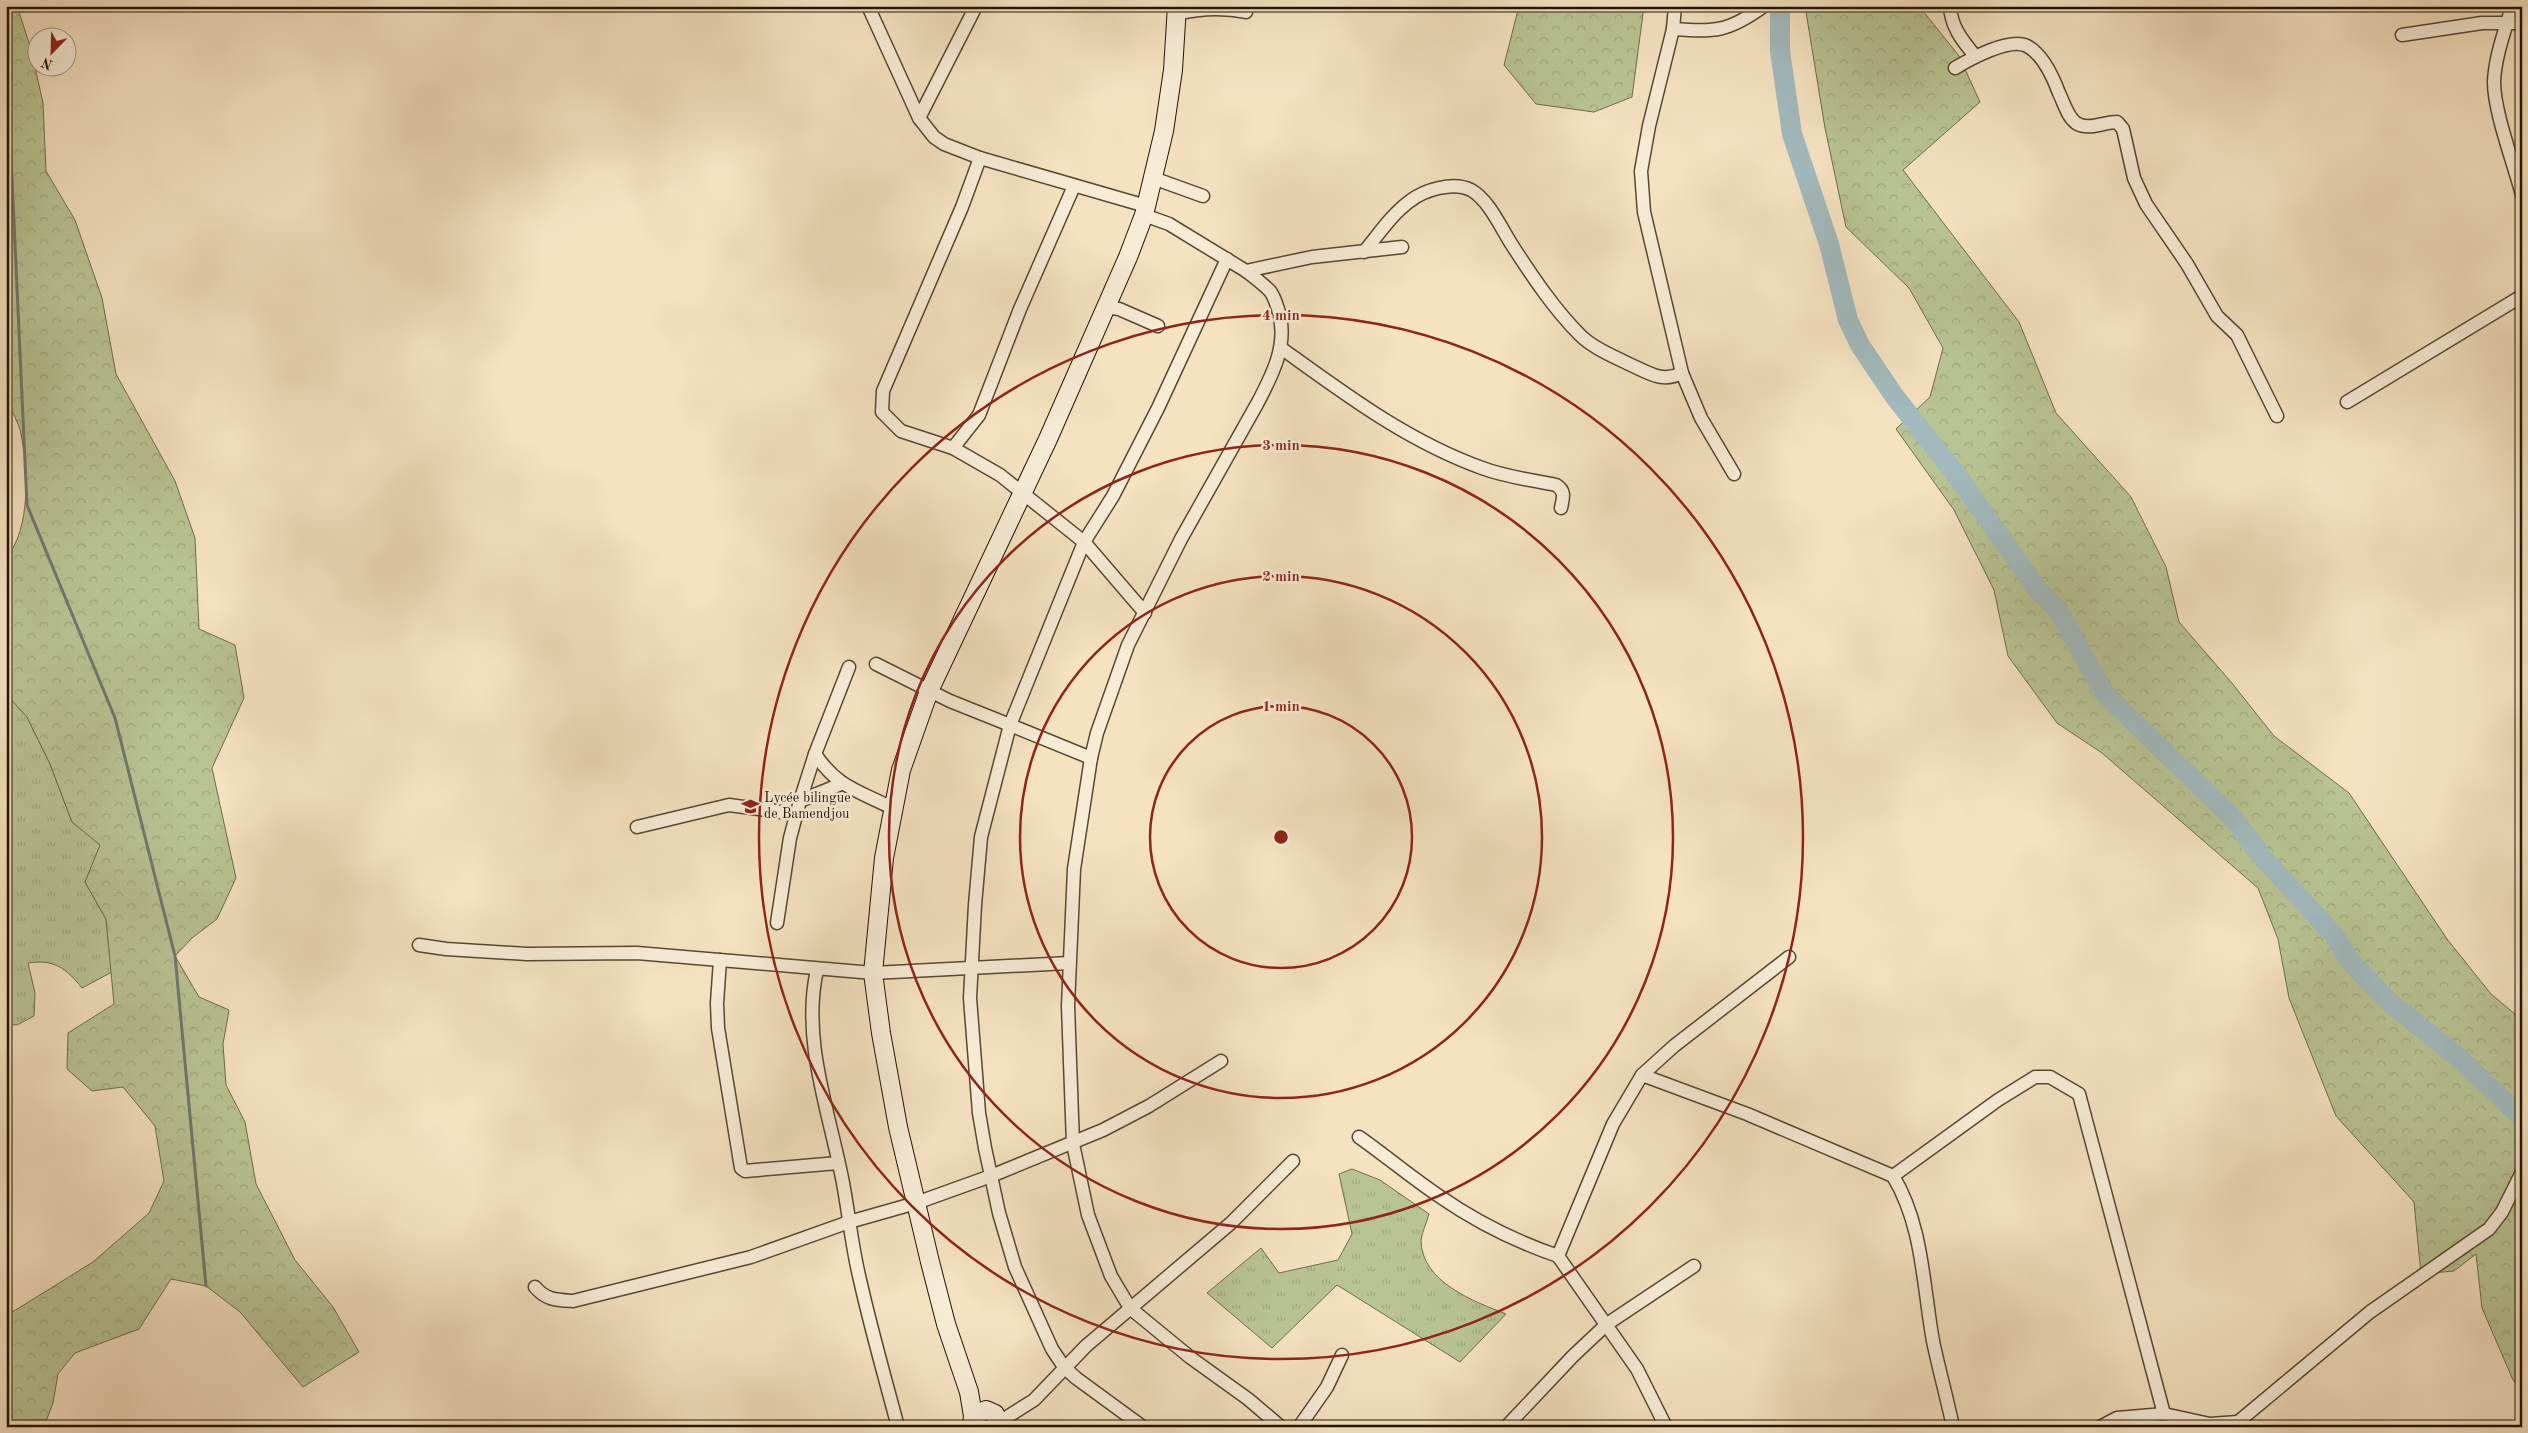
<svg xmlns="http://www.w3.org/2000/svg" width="2528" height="1433" viewBox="0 0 2528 1433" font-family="'Old Standard TT',serif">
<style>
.grass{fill:url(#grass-tufts);stroke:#6e6c4a}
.forest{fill:url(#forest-crowns);stroke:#6e6c4a}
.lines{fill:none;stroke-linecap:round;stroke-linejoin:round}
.stream{stroke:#6f7872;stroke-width:3}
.river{stroke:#a2babe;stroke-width:20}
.minor-casing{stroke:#574831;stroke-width:15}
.secondary-casing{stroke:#221401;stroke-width:20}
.minor{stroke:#f8ecd7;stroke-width:12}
.secondary{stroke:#f8ecd7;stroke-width:18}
.ring{fill:none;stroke:#8f2418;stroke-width:2.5}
.labels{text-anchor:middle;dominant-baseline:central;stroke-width:5;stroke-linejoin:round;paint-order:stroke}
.poi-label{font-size:14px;fill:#221401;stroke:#f8ecd7;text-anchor:start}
.centre{fill:#8f2418;stroke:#f8ecd7;stroke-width:2.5}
.ring-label{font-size:15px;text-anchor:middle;font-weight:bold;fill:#8f2418;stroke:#f8ecd7;stroke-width:5;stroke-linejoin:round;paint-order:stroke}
</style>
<defs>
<pattern id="grass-tufts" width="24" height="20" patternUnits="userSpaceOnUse" patternTransform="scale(1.25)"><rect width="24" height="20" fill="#b9c494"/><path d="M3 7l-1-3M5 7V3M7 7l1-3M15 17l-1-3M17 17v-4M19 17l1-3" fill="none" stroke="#9fa87e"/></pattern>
<pattern id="forest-crowns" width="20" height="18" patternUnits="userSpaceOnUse" patternTransform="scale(1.25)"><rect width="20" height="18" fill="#b9c494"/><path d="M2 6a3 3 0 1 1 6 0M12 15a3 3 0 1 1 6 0" fill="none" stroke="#9fa87e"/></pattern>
</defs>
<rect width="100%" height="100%" fill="#f5e2c1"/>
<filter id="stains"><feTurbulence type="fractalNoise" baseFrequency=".004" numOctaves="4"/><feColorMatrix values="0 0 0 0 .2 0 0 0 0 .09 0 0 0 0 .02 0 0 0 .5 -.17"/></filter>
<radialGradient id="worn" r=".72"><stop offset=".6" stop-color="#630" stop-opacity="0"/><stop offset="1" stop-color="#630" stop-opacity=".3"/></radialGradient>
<g class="grass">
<path d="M6 694 27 717 50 764 72 822 101 845 85 882 106 919 112 972 82 988C66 968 54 959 28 963L35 993 34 1016 17 1025 6 1024Z"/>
<path d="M1352 1169 1380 1180 1429 1214C1427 1222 1422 1232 1421 1240 1421 1282 1475 1302 1506 1314L1460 1362 1337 1285 1272 1348 1207 1293 1261 1248 1279 1273 1338 1260 1352 1234 1339 1174Z"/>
</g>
<g class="forest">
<path d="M6 6H17L31 49 43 103 46 171 75 220 102 298 116 374 175 481 195 538 199 629 235 645 244 698 212 768 236 878 217 919 192 938 175 956 199 997 229 1010 223 1044 226 1085 245 1122 256 1184 295 1260 333 1307 359 1352 303 1387 240 1312 206 1286 171 1279 139 1329 75 1353 58 1374 53 1403 45 1424 13 1423 6 1426V1316L93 1262 149 1213 164 1181 155 1126 123 1087 92 1091 67 1069 68 1033 114 1004 106 919 85 882 100 845 72 822 50 764 27 717 6 694V558C31 529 28 470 21 434 19 423 11 410 6 399Z"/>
<path d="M1519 6H1644L1632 97 1594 112 1536 104 1504 65Z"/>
<path d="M1805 6H1919L1959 56 1980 102 1903 170 2019 322 2056 413 2131 497 2166 567 2179 622 2231 682 2274 736 2349 793 2447 939 2491 994 2522 1020V1389L2513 1380 2482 1308 2476 1254 2454 1271 2421 1274 2414 1202 2336 1116 2289 998 2278 939 2258 888 2102 753 2057 723 2008 656 1994 590 1954 510 1896 429 1930 397 1943 348 1909 288 1846 227 1825 128Z"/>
</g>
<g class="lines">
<path class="stream" d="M6 108 9 114 27 505 115 718 175 956 206 1286"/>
<path class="river" d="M1780 6V51L1792 134 1829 244 1848 320 1860 345 1895 397 1958 477 2039 591 2058 610 2105 694 2234 819 2263 858 2334 935 2351 962 2388 1001 2458 1057 2522 1118"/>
<defs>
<g id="minor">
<path d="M868 6 919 118 934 137 944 144 980 158 1146 206"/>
<path d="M1675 6 1673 29 1649 126 1641 171 1644 212 1682 373 1701 418 1734 474"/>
<path d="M1950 6C1951 27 1962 40 1975 56"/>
<path d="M2512 6C2505 31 2495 56 2494 82 2494 112 2514 164 2522 195"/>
<path d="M1176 14C1201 8 1222 7 1246 12"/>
<path d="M1673 29C1716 32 1728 32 1764 6"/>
<path d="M2402 35 2482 23H2522"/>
<path d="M1955 68C1970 59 2010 37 2027 46 2043 54 2053 77 2059 93 2064 103 2067 116 2076 123 2088 131 2104 122 2117 122L2123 129 2134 178 2146 204 2187 264 2217 316 2237 335 2277 416"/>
<path d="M919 118 976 6"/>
<path d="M980 158 962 207 883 391 882 412 901 431 953 448 1000 475 1084 542 1145 613"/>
<path d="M1153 178 1203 196"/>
<path d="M1144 215 1169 224 1246 271 1312 257 1402 247"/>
<path d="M1364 252C1378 235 1392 214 1410 201 1424 190 1453 181 1471 190 1489 200 1501 228 1512 245 1532 276 1554 309 1580 335 1593 348 1613 356 1629 364 1649 373 1662 383 1682 373"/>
<path d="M1246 271C1254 277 1263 284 1270 291 1274 296 1276 303 1278 309 1289 343 1273 374 1257 404L1181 539 1128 645 1097 733 1091 758 1074 869 1068 1006 1073 1144 1088 1215 1111 1276 1130 1308 1191 1358 1248 1399 1281 1427"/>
<path d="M1106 307 1119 309 1158 326"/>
<path d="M1281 348C1345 394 1407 441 1482 468 1506 477 1532 480 1556 485 1566 491 1563 498 1561 508"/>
<path d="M2347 402 2522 296"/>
<path d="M953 448 979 415 1020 309 1074 186"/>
<path d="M876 664 950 701 1010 725 981 837 975 905 970 998 979 1113 985 1148 999 1213 1015 1267 1052 1349 1064 1367 1076 1378 1143 1427"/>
<path d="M849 667 815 754C838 788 857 790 892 808"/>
<path d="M1091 758 1010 725 1084 542 1113 496 1158 408 1227 259"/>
<path d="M800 801 815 754"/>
<path d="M637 827 729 805 795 814"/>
<path d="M777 923 790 838 800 801 841 784"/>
<path d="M419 945 446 949 527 954 637 953 873 973 1069 963"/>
<path d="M720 960 717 1003 718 1028 741 1168 745 1171 838 1163"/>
<path d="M817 970C801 1040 830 1114 843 1183 849 1215 852 1248 860 1280 871 1329 885 1378 898 1427"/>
<path d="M1642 1075 1747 1114 1893 1176C1923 1225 1923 1286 1933 1341 1939 1370 1947 1398 1953 1427"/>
<path d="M1359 1137C1386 1156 1412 1178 1439 1196 1475 1221 1517 1242 1558 1256"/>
<path d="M1893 1176 1998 1100 2035 1077H2050L2079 1094 2164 1414"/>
<path d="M535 1287C546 1300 556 1300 573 1301L751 1257 849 1222 916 1203 991 1176 1103 1130 1149 1106 1221 1061"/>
<path d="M999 1422 1034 1400 1086 1346 1231 1223 1293 1161"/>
<path d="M1299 1427 1327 1387 1342 1355"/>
<path d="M1506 1427 1573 1356 1607 1324 1694 1266"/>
<path d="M1666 1427 1637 1369 1558 1256 1613 1124 1642 1075 1674 1046 1789 957"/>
<path d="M2100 1427 2117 1418 2164 1414 2210 1424 2238 1422"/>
<path d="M2235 1427 2238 1422 2370 1312 2489 1229 2502 1212 2522 1172"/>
</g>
<g id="secondary">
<path d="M973 1416 969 1392 946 1324 930 1262 898 1127 881 1033 873 973 884 858 901 770 929 691 1048 439 1128 257 1144 215 1164 131 1173 70 1177 6"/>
<path d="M972 1426 973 1416 986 1410 995 1414 999 1427"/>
</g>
</defs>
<use href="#minor" class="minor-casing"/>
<use href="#secondary" class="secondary-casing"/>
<use href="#minor" class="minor"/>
<use href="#secondary" class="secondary"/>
</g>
<g class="ring">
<circle cx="1281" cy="837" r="131"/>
<circle cx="1281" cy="837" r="261"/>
<circle cx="1281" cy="837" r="392"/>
<circle cx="1281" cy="837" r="522"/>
</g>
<defs>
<symbol id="school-bare" viewBox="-9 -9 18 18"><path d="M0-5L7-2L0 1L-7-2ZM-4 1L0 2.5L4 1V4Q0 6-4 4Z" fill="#8f2418" stroke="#f8ecd7" stroke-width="2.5" paint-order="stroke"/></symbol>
</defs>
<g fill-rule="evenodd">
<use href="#school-bare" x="738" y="794" width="25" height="25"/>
</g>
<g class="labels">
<g class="poi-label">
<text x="764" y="798">Lycée bilingue<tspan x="764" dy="16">de Bamendjou</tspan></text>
</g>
</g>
<circle cx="1281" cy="837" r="8" class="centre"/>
<g class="ring-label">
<text x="1281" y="320">4 min</text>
<text x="1281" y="450">3 min</text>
<text x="1281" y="581">2 min</text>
<text x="1281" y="711">1 min</text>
</g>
<rect width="2528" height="1433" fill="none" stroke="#f5e2c1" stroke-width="25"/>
<rect x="8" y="8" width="2513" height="1418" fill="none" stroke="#221401" stroke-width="2.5"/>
<rect x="12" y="12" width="2503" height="1408" fill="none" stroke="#221401"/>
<g transform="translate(52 52) rotate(203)"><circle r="24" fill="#f8ecd7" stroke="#a29681"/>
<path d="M0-4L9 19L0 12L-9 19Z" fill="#8f2418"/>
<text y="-8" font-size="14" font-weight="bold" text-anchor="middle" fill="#221401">N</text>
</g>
<rect width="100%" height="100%" filter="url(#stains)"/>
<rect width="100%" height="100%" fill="url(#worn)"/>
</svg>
